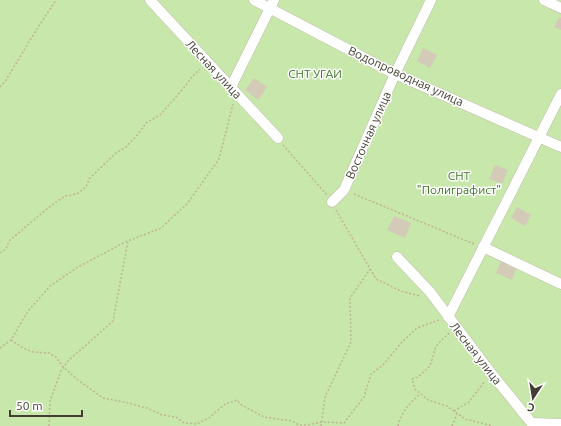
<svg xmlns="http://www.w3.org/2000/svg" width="561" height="426" viewBox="0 0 561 426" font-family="Ubuntu,sans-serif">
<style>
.green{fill:#c7e8aa}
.building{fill:#d3cbb8}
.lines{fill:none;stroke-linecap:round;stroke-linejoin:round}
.minor-casing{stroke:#c0baa8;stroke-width:11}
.path{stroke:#bfb496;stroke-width:1.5;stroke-dasharray:2 2;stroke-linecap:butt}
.minor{stroke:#fff;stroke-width:10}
.labels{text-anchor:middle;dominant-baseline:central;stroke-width:3;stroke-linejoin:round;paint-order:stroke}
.street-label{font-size:12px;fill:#433e33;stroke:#fff}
.park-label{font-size:12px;fill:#3e7626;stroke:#fff}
</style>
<rect width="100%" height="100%" fill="#f2eee3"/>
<rect class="green" x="0" y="0" width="561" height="426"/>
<g class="building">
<path d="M559 17 561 18V30L554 27Z"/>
<path d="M423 48 437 55 430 68 417 61Z"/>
<path d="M254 78 267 87 258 100 245 90Z"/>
<path d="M495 165 508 170 502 184 489 179Z"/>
<path d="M517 207 531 215 525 226 511 218Z"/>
<path d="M394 216 411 223 405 238 387 230Z"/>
<path d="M502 259 517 266 512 280 496 273Z"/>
</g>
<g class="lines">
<defs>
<g id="minor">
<path d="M150 0 278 138"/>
<path d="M254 0 395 74 561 147"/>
<path d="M544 0 561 8"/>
<path d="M231 87 274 0"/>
<path d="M332 202 344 190 395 74 431 0"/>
<path d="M483 247 561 284"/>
<path d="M397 257 430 292 491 373 534 426"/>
<path d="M448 317 561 94"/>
<path d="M532 423 561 424"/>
</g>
</defs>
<use href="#minor" class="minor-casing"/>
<g class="path">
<path d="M0 87 6 80 35 32 56 0"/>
<path d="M283 145 327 195"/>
<path d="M354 194 474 244"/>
<path d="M336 210 376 279 401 291 420 296"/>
<path d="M0 253 6 249 9 241 48 208 65 196 77 194 86 187 89 179 116 153 126 147 139 133 146 123 160 115 183 89 192 77 200 69"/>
<path d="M449 333 436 346 430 366 418 377 412 379 415 389 428 400 447 406 465 419 493 426"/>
<path d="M11 340 23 348 33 352 49 353 56 357 63 367 78 380 103 398 124 402 147 408 162 415 176 417 184 423 197 424 209 418 225 404 237 400 240 404 264 417 292 421 299 425H306L322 422 344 423 364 397 371 374 383 365 402 342 417 328 439 320"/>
<path d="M0 348 11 340 28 311 50 286 78 267 127 241"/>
<path d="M454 411 469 402 485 381"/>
<path d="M49 426 50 401 61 371 68 361 113 321 128 241 161 228 187 204 219 159 233 104"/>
<path d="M321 426 325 397 351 342 350 298 370 269"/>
<path d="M398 426C401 412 410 403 420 394"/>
<path d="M452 426 457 414"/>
</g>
<use href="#minor" class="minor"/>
</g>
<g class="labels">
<g class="street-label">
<text transform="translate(214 69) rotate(47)">Лесная улица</text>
<text transform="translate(406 76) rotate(25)">Водопроводная улица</text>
<text transform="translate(368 135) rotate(-66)">Восточная улица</text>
<text transform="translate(476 353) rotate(52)">Лесная улица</text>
</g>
<g class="park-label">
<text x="315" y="73">СНТ УГАИ</text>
<text x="459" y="175">СНТ<tspan x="459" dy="14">"Полиграфист"</tspan></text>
</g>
</g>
<g transform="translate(533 398) rotate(192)" stroke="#ffffff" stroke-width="3" paint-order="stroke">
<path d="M0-3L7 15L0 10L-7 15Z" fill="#433e33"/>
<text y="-6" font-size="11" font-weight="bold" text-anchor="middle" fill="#433e33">С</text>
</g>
<path d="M10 410v6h72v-6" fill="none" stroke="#433e33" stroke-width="2"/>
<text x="16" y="410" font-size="12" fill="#433e33" stroke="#ffffff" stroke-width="3" paint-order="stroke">50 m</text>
</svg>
